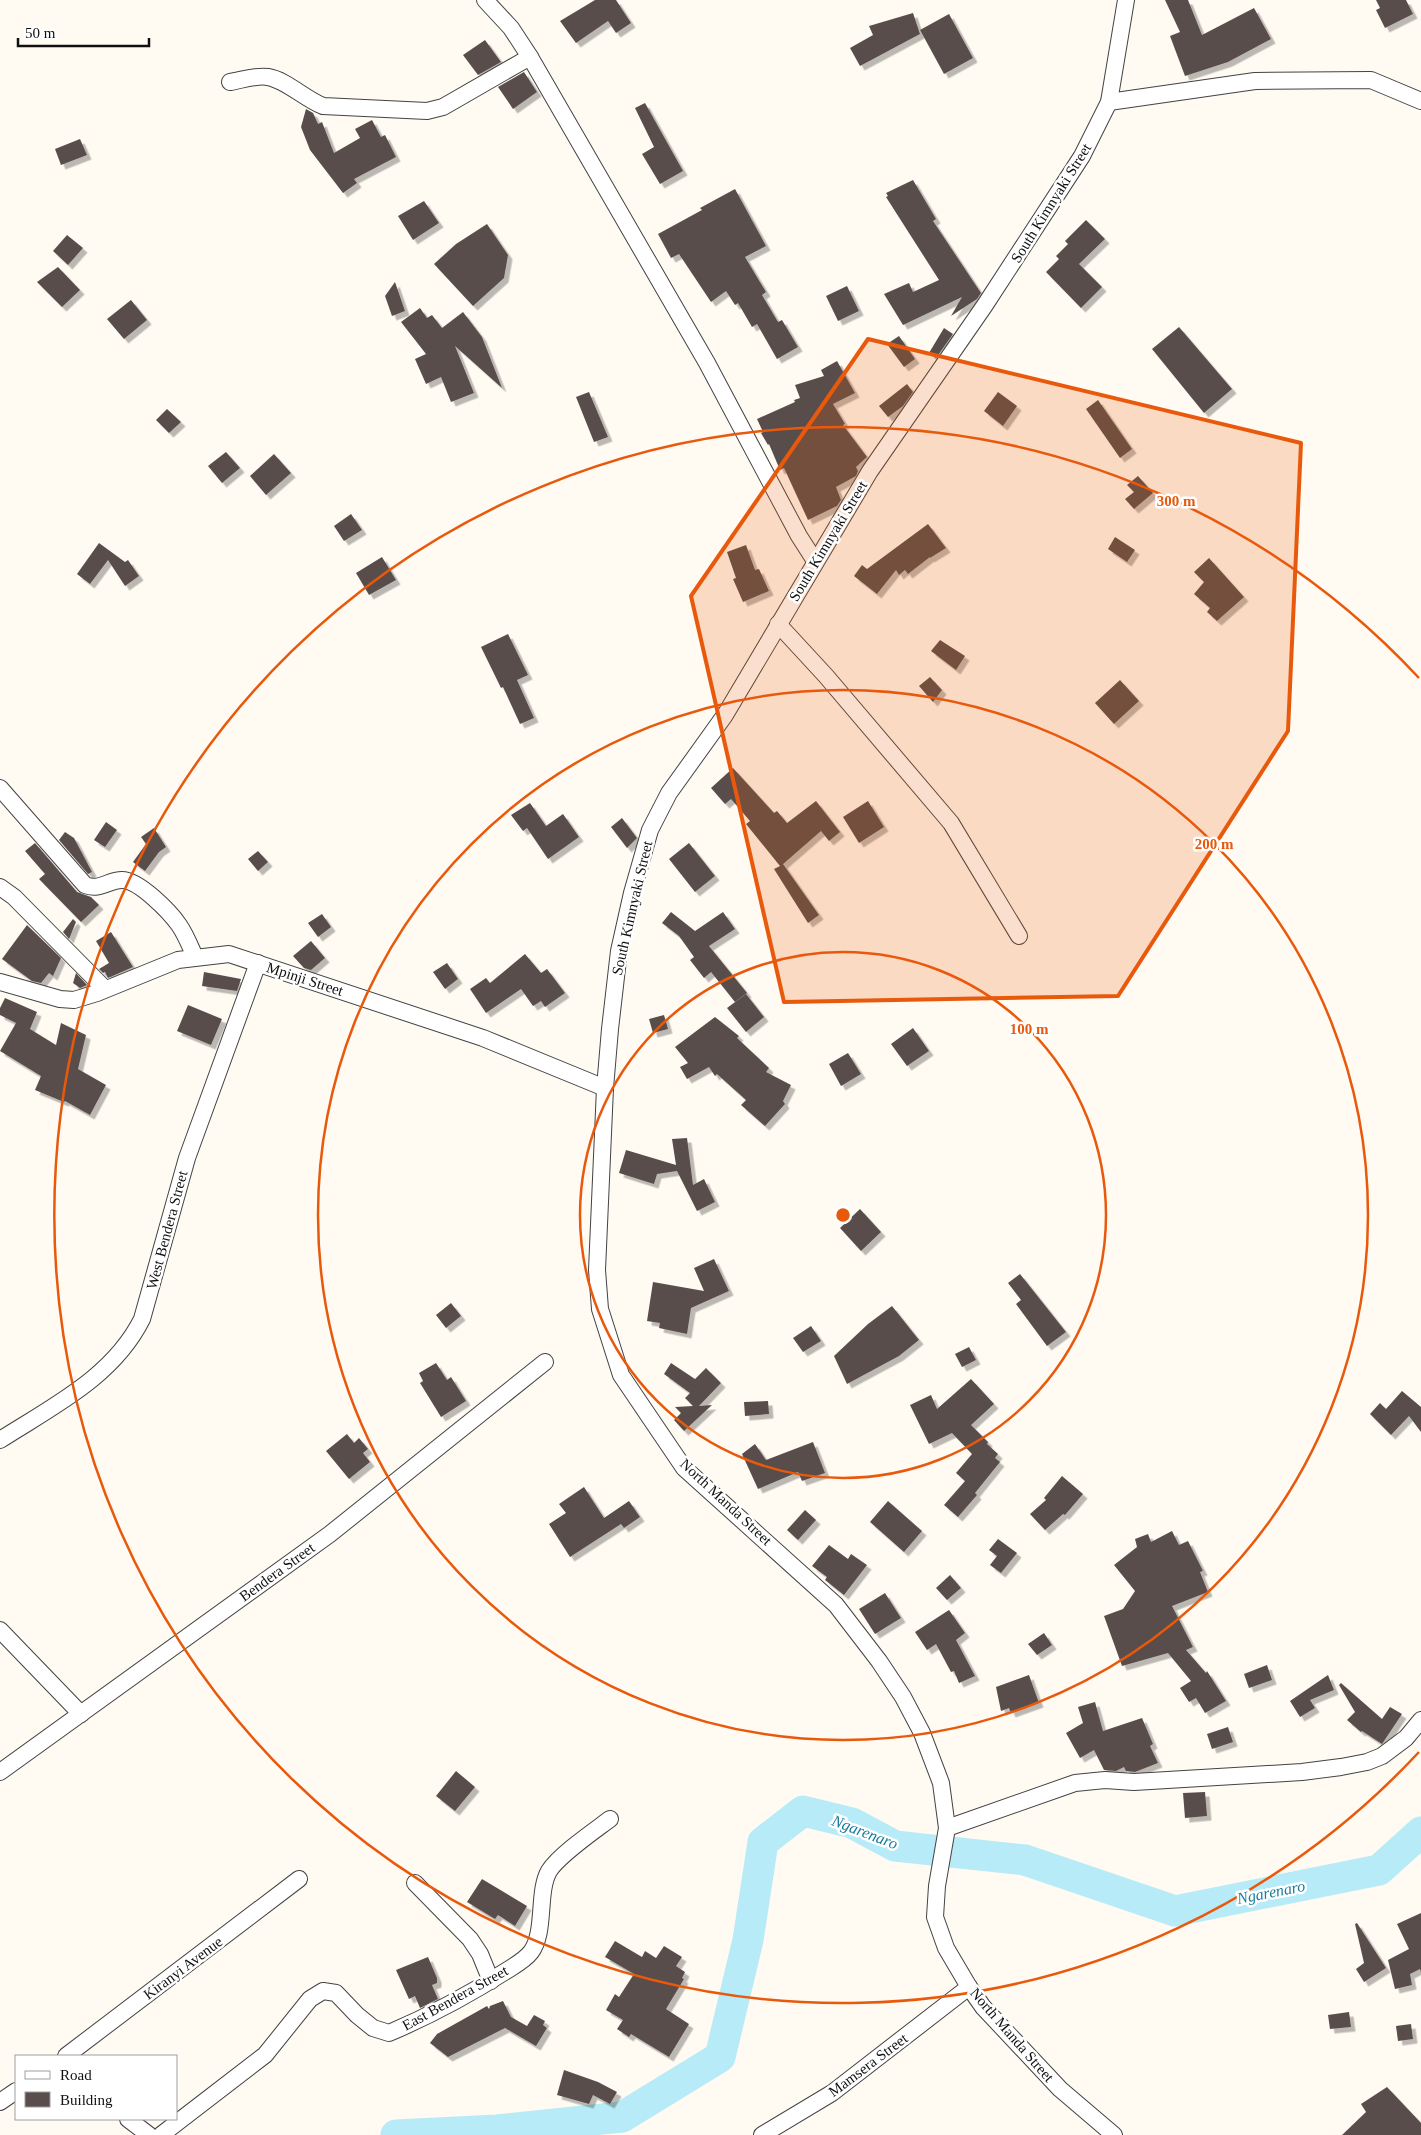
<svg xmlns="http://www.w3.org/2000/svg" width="1421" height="2135" viewBox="0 0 1421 2135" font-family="'Times New Roman',serif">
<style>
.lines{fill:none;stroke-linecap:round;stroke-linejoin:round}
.river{stroke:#b7ebf7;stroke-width:31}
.building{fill:#594e4c;filter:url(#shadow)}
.street-casing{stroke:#434343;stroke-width:18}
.street{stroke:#fff;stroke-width:16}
.marked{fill:#e8590c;fill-opacity:0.2;stroke:#e8590c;stroke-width:4;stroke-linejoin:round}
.ring{fill:none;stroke:#e8590c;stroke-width:2.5}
.labels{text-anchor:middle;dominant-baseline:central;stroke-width:5;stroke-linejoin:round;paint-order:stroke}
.street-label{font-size:15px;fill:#101010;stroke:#fff}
.water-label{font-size:16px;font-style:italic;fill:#177c9c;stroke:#fff}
.centre{fill:#e8590c;stroke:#fff;stroke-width:2.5}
.ring-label{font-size:15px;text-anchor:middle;font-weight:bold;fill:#e8590c;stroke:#fff;stroke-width:5;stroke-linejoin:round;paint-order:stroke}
</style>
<defs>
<filter id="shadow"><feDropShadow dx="4.5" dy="4.5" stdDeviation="0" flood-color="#0004"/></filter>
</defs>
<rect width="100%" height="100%" fill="#fffaf2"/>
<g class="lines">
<path class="river" d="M396 2135 497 2130 622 2117 720 2057 748 1940 763 1842 803 1811 852 1823 895 1846 1025 1860 1175 1911 1379 1870 1421 1832"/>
</g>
<g class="building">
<path d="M595 0H616L631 23 616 33 608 21 576 43 560 21Z"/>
<path d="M1165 0H1188L1202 35 1254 8 1271 39 1228 62 1185 76 1170 36 1180 32Z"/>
<path d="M1376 0H1406L1413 14 1385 28 1376 10 1380 8Z"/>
<path d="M913 13 920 34 860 66 850 48 873 35 869 26Z"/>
<path d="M949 14 973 58 944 74 920 30Z"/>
<path d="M485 40 501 62 478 75 463 55Z"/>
<path d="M524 72 537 92 513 109 498 87Z"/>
<path d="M645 103 683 171 660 184 642 154 654 147 635 108Z"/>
<path d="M306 109 313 113 318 124 322 122 334 153 360 138 355 129 372 120 381 137 385 135 396 157 354 179 357 183 343 193 310 150 301 127Z"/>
<path d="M80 139 87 155 61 165 55 149Z"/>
<path d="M913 180 936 219 933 221 981 293 977 299 951 316 962 297 903 325 884 294 909 283 913 292 939 280 886 197 888 196 886 193Z"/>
<path d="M735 189 766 246 745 257 766 292 762 295 778 322 782 320 798 347 777 359 757 324 752 327 738 303 735 305 726 291 711 302 679 254 671 258 658 234 702 210 700 208Z"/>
<path d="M424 201 439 223 413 240 398 216Z"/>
<path d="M1086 220 1105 239 1079 264 1102 287 1081 308 1046 272 1059 259 1056 256 1068 244 1065 241Z"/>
<path d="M487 224 508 255 504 278 473 306 434 264 456 244Z"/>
<path d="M67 235 83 248 68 265 53 251Z"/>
<path d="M58 267 80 290 62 307 37 282Z"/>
<path d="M395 282 405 311 392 316 385 296Z"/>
<path d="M847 286 859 311 838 321 826 296Z"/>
<path d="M131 300 147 320 124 339 107 319Z"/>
<path d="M420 308 427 318 432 315 442 328 463 312 482 337 502 388 455 346 474 393 451 402 441 377 426 384 415 359 426 354 401 322Z"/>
<path d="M1179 327 1232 389 1204 413 1152 349Z"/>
<path d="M944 328 953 334 936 358 929 353Z"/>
<path d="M899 336 915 359 904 367 887 344Z"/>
<path d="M837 361 855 393 833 404 845 424 843 425 867 457 856 467 858 471 856 476 836 487 841 500 837 506 808 520 784 468 780 470 769 444 768 445 761 433 763 432 757 419 795 402 794 400 800 398 795 385 824 376 821 370Z"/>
<path d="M907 384 913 392 903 406 888 417 879 406Z"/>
<path d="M589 392 608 437 594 442 576 397Z"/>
<path d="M998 392 1017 406 1003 426 984 411Z"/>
<path d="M1098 400 1132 449 1120 458 1086 409Z"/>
<path d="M167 409 181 422 169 433 156 420Z"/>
<path d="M226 452 240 468 222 483 208 466Z"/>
<path d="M274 454 291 473 266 495 250 476Z"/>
<path d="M1138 476 1153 493 1134 509 1125 499 1134 492 1127 485Z"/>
<path d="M351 514 362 530 344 541 334 526Z"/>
<path d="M928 524 946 548 930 558V557L908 574 905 570 899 575 896 570 877 594 854 576 862 565 867 569Z"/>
<path d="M1115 537 1135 550 1127 562 1108 549Z"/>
<path d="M99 543 125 562 128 560 139 576 125 586 108 560 90 584 77 574Z"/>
<path d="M746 545 755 570 759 569 769 591 743 602 733 579 736 578 727 552Z"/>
<path d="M382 557 396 580 369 595 356 573Z"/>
<path d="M1209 558 1244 597 1217 621 1207 612 1210 608 1194 594 1204 582 1194 572Z"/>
<path d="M508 634 528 675 517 680 534 718 520 724 503 687 501 688 481 647Z"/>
<path d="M940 640 965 656 956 670 931 651Z"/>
<path d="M930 677 942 690 933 702 919 686Z"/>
<path d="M1120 680 1139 701 1114 724 1095 703Z"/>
<path d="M733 768 774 813 777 811 787 823 816 801 840 832 829 841 821 831 782 865 783 864 819 915 808 923 774 869 780 866 746 824 750 821 731 799 725 804 711 788Z"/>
<path d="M868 801 884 827 859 843 843 817Z"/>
<path d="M530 803 546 826 563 814 579 837 548 859 527 828 523 831 511 815Z"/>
<path d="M622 818 637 838 627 848 611 827Z"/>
<path d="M106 822 117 830 105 847 94 840Z"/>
<path d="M154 828 166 847 159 852 145 871 133 862 146 844 141 837Z"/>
<path d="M65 832 74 838 92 872 88 874 59 840Z"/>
<path d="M35 843 77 892 91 897 99 905 81 922 39 879 45 874 25 851Z"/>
<path d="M689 843 715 876 695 892 669 859Z"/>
<path d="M258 851 268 862 258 871 248 859Z"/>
<path d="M671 912 695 931 723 912 735 929 709 946 747 993 735 1002 711 972 704 978 690 960 694 957 679 936 662 923Z"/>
<path d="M322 914 331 927 318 937 308 923Z"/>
<path d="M73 919 76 922 69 939 63 932Z"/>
<path d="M27 925 61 958 53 976 49 973 41 983 32 981 2 959Z"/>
<path d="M111 932 133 967 108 978 105 972 103 973 99 969 109 963 96 941Z"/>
<path d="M311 941 325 958 311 970 304 968 293 956Z"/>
<path d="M525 954 541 973 547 969 565 993 545 1007 541 1001 533 1006 521 989 486 1013 470 989 486 978 490 983Z"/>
<path d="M447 963 458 979 445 989 433 972Z"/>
<path d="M204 972 241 979 237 991 202 986Z"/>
<path d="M76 973 87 985 80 988 73 983Z"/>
<path d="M746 994 764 1017 746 1032 727 1008Z"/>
<path d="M5 998 37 1012 30 1029 56 1045 61 1023 86 1035 78 1069 106 1085 90 1115 65 1101 64 1102 35 1090 41 1076 0 1051 16 1023 0 1015V1008Z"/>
<path d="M188 1005 222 1019 211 1045 177 1031Z"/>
<path d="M664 1015 668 1029 653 1033 649 1019Z"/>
<path d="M715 1017 739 1036 737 1038 769 1068 766 1072 791 1085 783 1101 785 1104 765 1126 741 1105 746 1100 717 1074 715 1076 709 1067 687 1079 680 1067 688 1063 675 1047Z"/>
<path d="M913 1028 929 1051 907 1066 891 1044Z"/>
<path d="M848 1053 861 1074 841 1086 829 1064Z"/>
<path d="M687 1138 693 1185 704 1179 715 1202 697 1211 677 1171 657 1174 654 1184 619 1173 626 1150 676 1165 672 1139Z"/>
<path d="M860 1209 881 1232 861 1251 840 1228Z"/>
<path d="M714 1259 729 1291 691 1308 687 1334 659 1328 660 1323 647 1321 653 1282 704 1291 694 1268Z"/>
<path d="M1020 1274 1066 1332 1047 1346 1016 1304 1021 1300 1008 1283Z"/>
<path d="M451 1303 461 1316 446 1328 436 1315Z"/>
<path d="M892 1306 919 1340 899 1356 847 1384 834 1356 868 1324Z"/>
<path d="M811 1326 821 1341 803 1352 793 1338Z"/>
<path d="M969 1347 976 1360 962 1367 955 1354Z"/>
<path d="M436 1363 447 1380 451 1377 466 1401 441 1417 420 1383 423 1381 419 1373Z"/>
<path d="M671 1363 695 1379 706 1368 721 1383 699 1406 712 1405 684 1431 674 1420 681 1413 675 1407 693 1406 685 1398 690 1393 664 1374Z"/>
<path d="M971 1379 994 1404 971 1425 988 1442 987 1444 998 1454 995 1458 1000 1462 975 1493 977 1495 958 1517 944 1505 965 1481 956 1473 972 1454 952 1433 929 1444 910 1405 931 1395 937 1409Z"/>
<path d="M1402 1391 1421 1407V1432L1409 1416 1391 1435 1370 1414 1380 1403 1386 1409Z"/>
<path d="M768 1401 769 1414 745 1416 744 1402Z"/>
<path d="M347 1434 354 1443 359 1438 368 1449 363 1453 370 1462 349 1479 326 1451Z"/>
<path d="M813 1442 825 1473 802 1481 798 1472 758 1489 742 1454 755 1444 766 1460Z"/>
<path d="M1062 1476 1083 1494 1065 1515 1063 1514 1045 1530 1030 1514 1046 1500 1044 1498Z"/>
<path d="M584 1487 604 1518 629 1501 640 1517 624 1528 621 1524 570 1557 549 1524 566 1513 559 1504Z"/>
<path d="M888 1501 922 1531 904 1552 870 1522Z"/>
<path d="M805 1510 816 1520 798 1540 787 1530Z"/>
<path d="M1172 1531 1179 1545 1188 1541 1203 1571 1200 1572 1208 1592 1172 1606 1193 1647 1186 1650 1206 1673 1207 1671 1226 1701 1205 1713 1196 1698 1189 1702 1180 1688 1191 1681 1168 1653 1122 1666 1104 1616 1123 1609 1135 1591 1114 1565 1137 1547 1135 1539 1148 1534 1151 1542Z"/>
<path d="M998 1539 1017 1553 1001 1573 990 1565 997 1556 989 1550Z"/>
<path d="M829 1545 848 1559 851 1554 867 1565 844 1595 825 1580 827 1577 812 1566Z"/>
<path d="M950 1575 961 1588 947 1600 936 1588Z"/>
<path d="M885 1593 901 1618 875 1634 859 1609Z"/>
<path d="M949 1610 965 1633 956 1640 975 1676 959 1683 954 1671 951 1672 936 1644 927 1650 915 1632Z"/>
<path d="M1044 1633 1052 1645 1037 1655 1028 1644Z"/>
<path d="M1267 1665 1272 1680 1249 1688 1244 1674Z"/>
<path d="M1029 1675 1039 1703 1011 1713 1009 1708 1001 1711 996 1687Z"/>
<path d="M1328 1675 1334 1690 1310 1700 1315 1708 1300 1717 1290 1701Z"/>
<path d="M1341 1683 1382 1719 1390 1707 1402 1714 1382 1744 1362 1731 1361 1732 1347 1720 1355 1712 1339 1685Z"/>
<path d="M1095 1702 1103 1731 1142 1718 1153 1744 1150 1746 1158 1763 1135 1772 1126 1771 1124 1767 1116 1771 1104 1770 1094 1750 1080 1758 1066 1733 1083 1723 1078 1707Z"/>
<path d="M1228 1727 1233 1742 1212 1749 1207 1734Z"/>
<path d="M456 1771 475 1787 455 1811 436 1796Z"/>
<path d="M1205 1792 1207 1816 1185 1818 1183 1793Z"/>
<path d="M482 1879 527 1906 515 1926 498 1915 495 1919 467 1902Z"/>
<path d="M1421 1913V1972L1420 1969 1410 1974 1412 1985 1395 1989 1388 1960 1409 1949 1397 1924Z"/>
<path d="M1357 1923 1386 1968 1364 1982 1356 1969 1364 1963 1355 1924Z"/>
<path d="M615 1941 642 1957 645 1951 656 1958 664 1946 682 1957 676 1966 685 1972 682 1978 684 1979 666 2009 689 2024 669 2057 631 2034 629 2037 617 2029 623 2020 606 2010 615 1994 619 1997 634 1974 605 1957Z"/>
<path d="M428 1957 437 1978V1983L432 1985 438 1999 420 2008 415 1996 409 1999 396 1970Z"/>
<path d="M503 2001 511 2017 527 2026 534 2015 545 2021 543 2025 547 2028 536 2046 505 2028 448 2057 430 2043 437 2034 487 2006 489 2009 490 2006Z"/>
<path d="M1349 2012 1351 2027 1330 2029 1328 2015Z"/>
<path d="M1411 2024 1413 2039 1398 2041 1396 2026Z"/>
<path d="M564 2070 598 2082 617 2092 610 2104 593 2095 589 2104 557 2095Z"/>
<path d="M1387 2087 1421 2123V2135H1342L1366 2112 1361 2104Z"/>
</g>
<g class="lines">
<defs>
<g id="street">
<path d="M485 0 511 28 530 57 707 363 799 536 815 561"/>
<path d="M230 82C242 80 256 75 268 77 286 80 305 99 323 106L427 111 443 107 530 57"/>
<path d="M1109 102 1255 81 1371 80 1421 101"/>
<path d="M778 624 826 676 951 823 1019 936"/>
<path d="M0 788 85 885C100 891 108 880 122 880 139 880 170 912 179 925 186 935 190 946 195 957"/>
<path d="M0 887 14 897 105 989"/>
<path d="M0 982 60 999 74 1000 97 993 178 960 229 954 483 1038 605 1088"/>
<path d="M0 1440C53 1406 113 1377 142 1319L187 1158 258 963"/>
<path d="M0 1630 81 1714"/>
<path d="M0 1772 330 1534 545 1362"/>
<path d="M947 1828 1075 1783 1105 1780 1134 1782 1302 1772 1341 1767 1367 1762 1382 1756 1406 1738 1421 1720"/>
<path d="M415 1883 470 1939 480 1954 491 1981"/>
<path d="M66 2056 299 1879"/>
<path d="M0 2102 16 2091"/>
<path d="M128 2119 149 2135"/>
<path d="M161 2135 265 2055 310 1999 323 1991 336 1993 357 2015 373 2028 389 2033C429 2016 470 1994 506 1971 514 1966 525 1960 531 1952 546 1932 537 1892 549 1871 559 1855 594 1831 610 1819"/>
<path d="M762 2135 832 2093 969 1987"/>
<path d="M1114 2135 1060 2089 983 2007 969 1987 946 1948 935 1917 937 1886 947 1828 941 1783 922 1733 903 1697 879 1661 836 1605 684 1468 621 1375 600 1309 597 1270 605 1088 610 1029 619 951 632 893 650 830 669 793 725 715 870 471 985 305 1082 156 1109 102 1126 0"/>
</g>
</defs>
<use href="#street" class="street-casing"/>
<use href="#street" class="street"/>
</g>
<path class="marked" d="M868 339 1301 443 1288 731 1118 996 784 1002 691 596Z"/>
<g class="ring">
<circle cx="843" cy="1215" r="263"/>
<circle cx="843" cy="1215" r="525"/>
<path d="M1419 1752A788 788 0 1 1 1419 678"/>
</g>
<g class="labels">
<g class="street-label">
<text transform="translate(1051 203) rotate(-58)">South Kimnyaki Street</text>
<text transform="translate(828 541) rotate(-59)">South Kimnyaki Street</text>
<text transform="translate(632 908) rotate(-77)">South Kimnyaki Street</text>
<text transform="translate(305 979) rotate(18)">Mpinji Street</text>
<text transform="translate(167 1230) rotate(-75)">West Bendera Street</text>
<text transform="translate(726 1502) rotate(43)">North Manda Street</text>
<text transform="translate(277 1572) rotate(-36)">Bendera Street</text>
<text transform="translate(183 1968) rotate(-37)">Kiranyi Avenue</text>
<text transform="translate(455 1998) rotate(-29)">East Bendera Street</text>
<text transform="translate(1012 2035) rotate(49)">North Manda Street</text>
<text transform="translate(868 2065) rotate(-37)">Mamsera Street</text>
</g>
<g class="water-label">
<text transform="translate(865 1832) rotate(21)">Ngarenaro</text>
<text transform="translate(1271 1892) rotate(-11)">Ngarenaro</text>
</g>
</g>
<circle cx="843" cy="1215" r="8" class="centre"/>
<g class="ring-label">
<text x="1176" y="506">300 m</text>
<text x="1214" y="849">200 m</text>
<text x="1029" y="1034">100 m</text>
</g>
<rect x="15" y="2055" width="162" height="65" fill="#ffffff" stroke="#9f9f9f"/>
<rect x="25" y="2071" width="25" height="8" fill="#ffffff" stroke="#9f9f9f"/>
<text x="60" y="2080" font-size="15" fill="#101010">Road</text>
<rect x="25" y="2092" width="25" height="15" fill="#594e4c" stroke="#9f9f9f"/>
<text x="60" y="2105" font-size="15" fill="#101010">Building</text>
<path d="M18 38v8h131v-8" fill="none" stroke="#101010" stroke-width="2.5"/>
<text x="25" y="38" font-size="15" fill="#101010" stroke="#ffffff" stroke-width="4" paint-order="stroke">50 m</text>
</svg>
